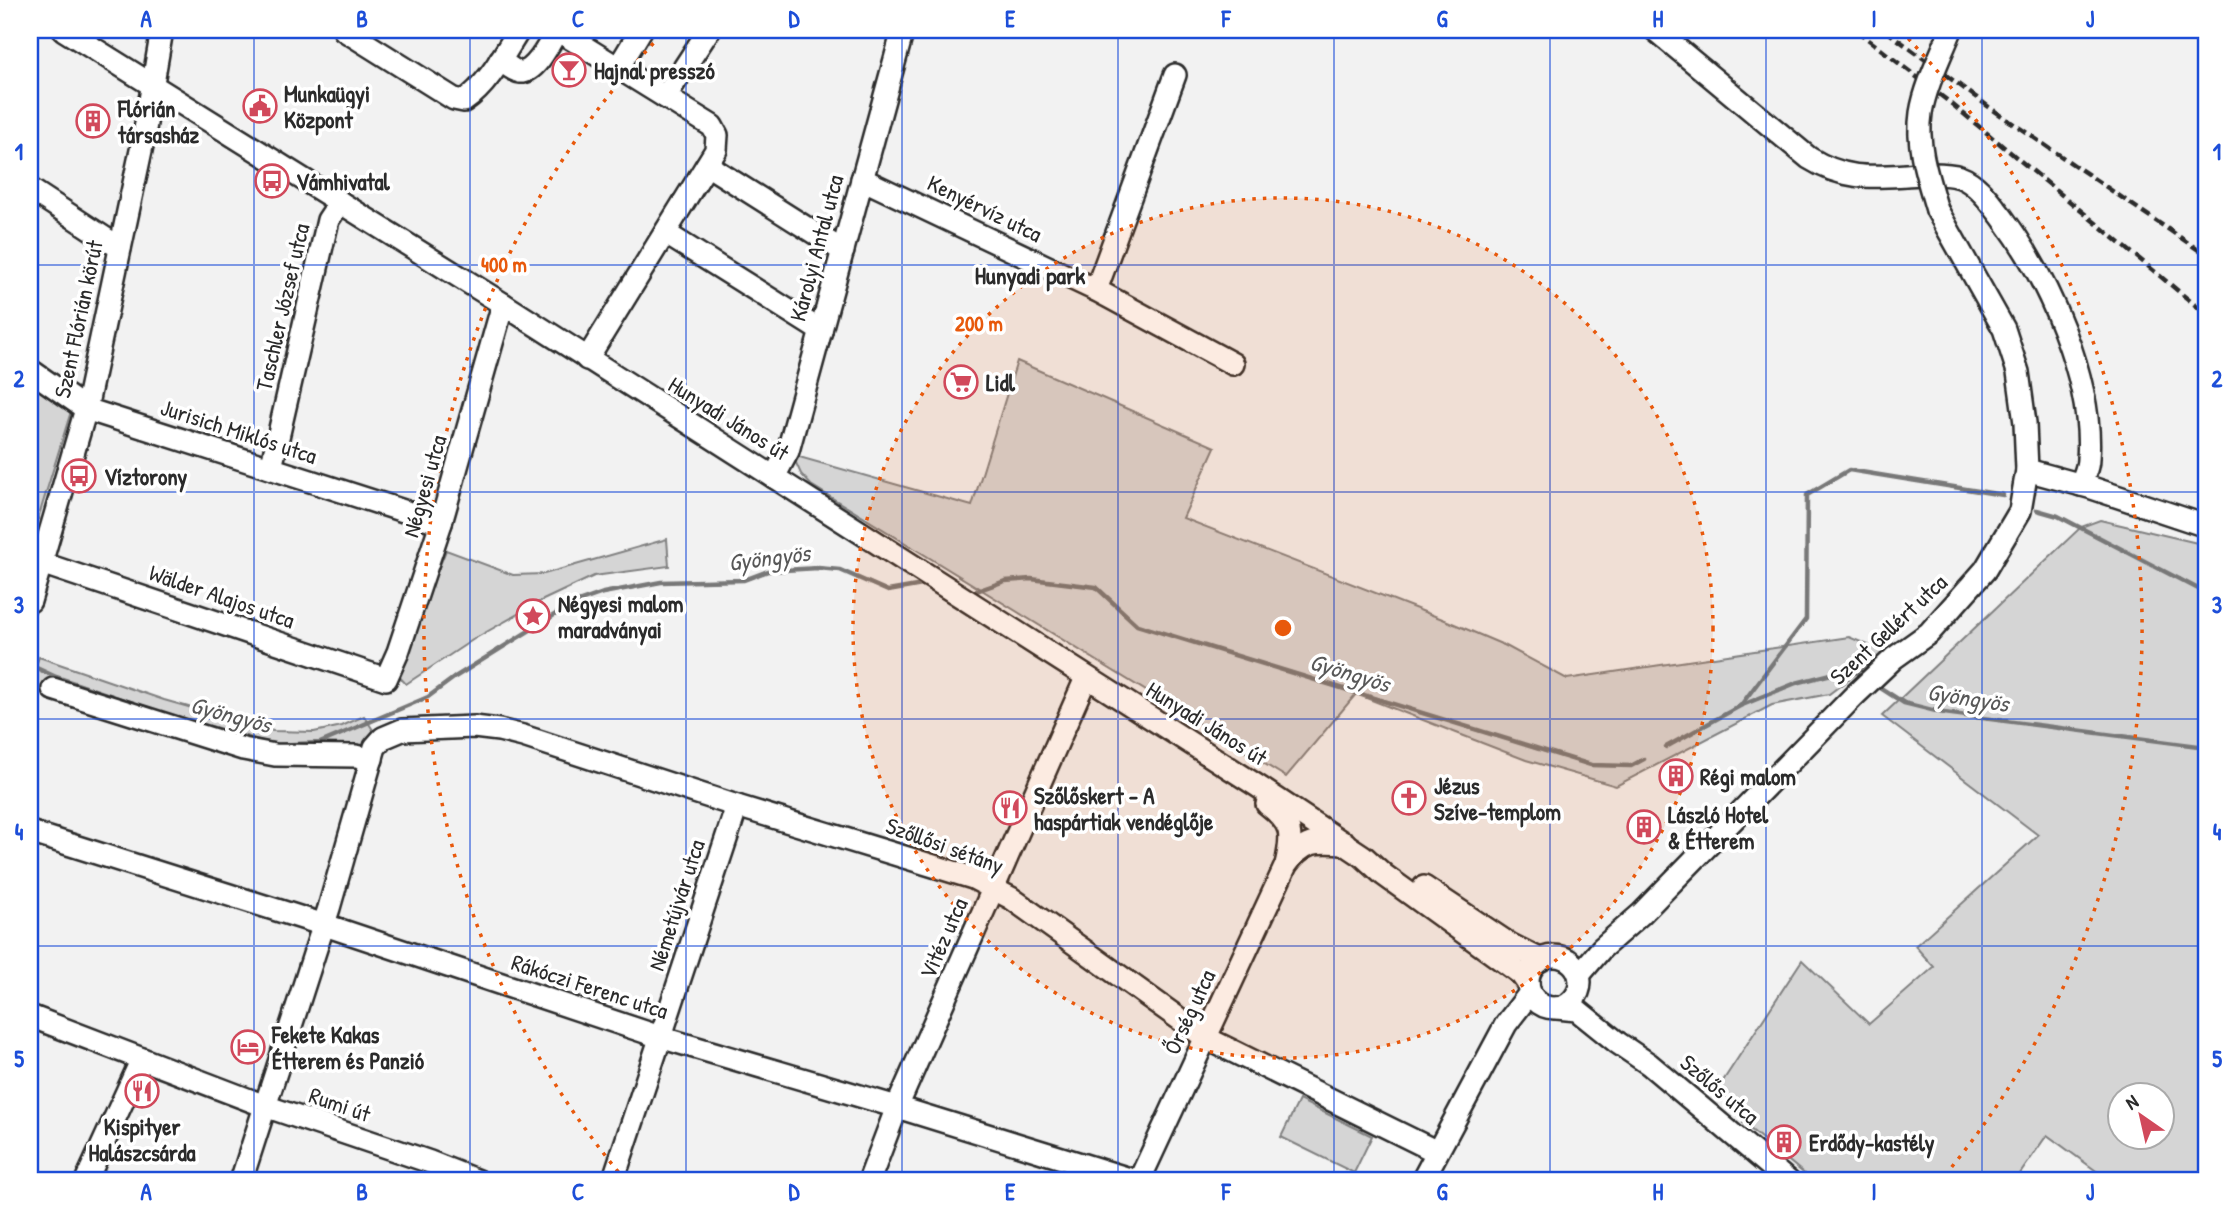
<svg xmlns="http://www.w3.org/2000/svg" width="2236" height="1211" viewBox="0 0 2236 1211" font-family="'Patrick Hand',sans-serif">
<style>
.green{fill:#d5d5d5;stroke:#808080;stroke-width:2;fill-rule:evenodd}
.lines{fill:none;stroke-linecap:round;stroke-linejoin:round}
.stream{stroke:#787878;stroke-width:4.5}
.minor-casing{stroke:#2b2b2b;stroke-width:26}
.minor{stroke:#fff;stroke-width:21}
.rail{stroke:#2b2b2b;stroke-width:4.5;stroke-dasharray:10 5;stroke-linecap:butt}
.minor-bridge-casing{stroke:#2b2b2b;stroke-width:26;stroke-linecap:butt}
.minor-bridge{stroke:#fff;stroke-width:21}
.grid{fill:none;stroke:#1d4ed8;stroke-width:2;stroke-opacity:0.55}
.ring{fill:none;stroke:#e8590c;stroke-width:3.5;stroke-dasharray:3.5 7}
.labels{text-anchor:middle;dominant-baseline:central;stroke-width:7;stroke-linejoin:round;paint-order:stroke}
.poi-label{font-size:23px;font-weight:bold;fill:#2b2b2b;stroke:#fff;text-anchor:start}
.street-label{font-size:23px;fill:#2b2b2b;stroke:#fff}
.neighbourhood-label{font-size:24px;font-weight:bold;fill:#2b2b2b;stroke:#fff}
.water-label{font-size:24px;font-style:italic;fill:#585858;stroke:#fff}
.centre{fill:#e8590c;stroke:#fff;stroke-width:3.5}
.ring-label{font-size:21px;text-anchor:middle;font-weight:bold;fill:#e8590c;stroke:#fff;stroke-width:7;stroke-linejoin:round;paint-order:stroke}
.neatline{fill:none;stroke:#1d4ed8;stroke-width:2.5}
.grid-label{font-size:23px;text-anchor:middle;font-weight:bold;fill:#1d4ed8}
</style>
<rect width="100%" height="100%" fill="#f2f2f2"/>
<filter id="ink" filterUnits="userSpaceOnUse"><feTurbulence type="fractalNoise" baseFrequency=".0143" numOctaves="2"/><feDisplacementMap in="SourceGraphic" scale="14" xChannelSelector="R" yChannelSelector="G"/><feConvolveMatrix kernelMatrix="1 2 1 2 8 2 1 2 1" color-interpolation-filters="sRGB"/></filter>
<g filter="url(#ink)">
<g class="green">
<path d="M1017 361 1215 447 1183 518 1445 620 1506 646 1567 679 1849 637 1885 652 1829 694 1772 705 1616 786 1526 760 1356 694 1286 777 811 485 801 474 796 463V456L972 506Z"/>
<path d="M30 380 72 408 30 545Z"/>
<path d="M2100 520 2206 545V1181H2110L2047 1135 2015 1181H1813L1743 1123 1748 1117 1717 1090 1802 960 1869 1024 1934 967 1915 946 2038 835 1882 716 2081 527ZM2120 1096H2162V1138H2120Z"/>
<path d="M667 539 669 566 594 576 541 601 474 639 406 684 396 673 446 550 513 575 544 574Z"/>
<path d="M39 657 164 700 273 731 314 732 342 726 364 716 375 733 357 766 248 760 30 689V682Z"/>
<path d="M1299 1100 1372 1136 1354 1173 1281 1137Z"/>
</g>
<g class="lines">
<g class="stream">
<path d="M2037 510 2058 516 2206 593"/>
<path d="M966 588 974 592 1005 581 1031 579 1096 587 1137 625 1591 765 1631 766 1644 759"/>
<path d="M30 665 56 677 147 708"/>
<path d="M1876 685 1904 703 1944 713 2206 747"/>
<path d="M1741 705 1806 619 1807 495 1849 470 2003 495"/>
<path d="M196 723 265 743"/>
<path d="M273 745 320 743 428 697 455 677 572 604 603 593 661 582 744 580 768 571 818 568 840 570 888 591 928 584"/>
<path d="M1666 747 1740 706 1796 683 1851 669 1866 678"/>
</g>
<defs>
<g id="minor">
<path d="M64 30 503 304 1256 785 1363 856 1384 875 1521 974 1528 984"/>
<path d="M344 30 454 99 464 101C488 85 504 54 519 30"/>
<path d="M557 30 712 126 717 135 716 150 587 359"/>
<path d="M1655 30 1809 158C1849 183 1878 176 1923 174 1935 174 1948 173 1960 177 1977 183 1991 203 2002 217 2048 278 2094 381 2088 459 2088 469 2083 476 2081 485"/>
<path d="M500 60C506 64 513 71 520 72 535 74 551 41 557 30"/>
<path d="M618 68 641 30"/>
<path d="M665 97 709 30"/>
<path d="M707 165 843 251"/>
<path d="M862 179 1096 290 1233 364"/>
<path d="M30 189 120 248"/>
<path d="M665 233 821 331"/>
<path d="M1096 290 1175 75"/>
<path d="M30 370 86 409 441 523"/>
<path d="M271 468 328 220 340 202"/>
<path d="M2027 470 2089 487 2206 526"/>
<path d="M774 477 788 451 903 30"/>
<path d="M41 563 386 679 398 652 441 523 503 304"/>
<path d="M30 601 86 409 143 141 162 30"/>
<path d="M53 689 243 749 275 755 356 756 372 759"/>
<path d="M1267 804C1293 824 1293 833 1286 865"/>
<path d="M30 832 337 929 660 1037 897 1107 1136 1181"/>
<path d="M1424 887 1511 945 1541 960"/>
<circle cx="1554" cy="982" r="26"/>
<path d="M1579 975 1602 948 1641 914 1855 695 1894 658 1929 633 1985 570 2020 511 2027 470 2025 423 2018 372 2004 329 1937 210"/>
<path d="M1557 1008 1577 1010 1618 1043 1649 1064 1788 1181"/>
<path d="M30 1016 265 1106 430 1162 478 1181"/>
<path d="M86 1181 142 1059"/>
<path d="M241 1181 329 908 375 747 383 738 402 730 474 727 499 730 523 736 737 806 973 878 1011 898 1206 1038 1437 1152"/>
<path d="M613 1181 737 806"/>
<path d="M869 1181 897 1107 1086 678"/>
<path d="M1139 1181 1286 865C1304 840 1315 841 1345 843"/>
<path d="M1422 1181 1506 1024 1530 993"/>
</g>
</defs>
<use href="#minor" class="minor-casing"/>
<use href="#minor" class="minor"/>
<g class="rail">
<path d="M1856 30 1953 105 2206 314"/>
<path d="M1885 30 1989 107 2206 255"/>
</g>
<defs>
<path id="minor-bridge" d="M1937 210C1928 179 1916 146 1921 113 1925 87 1941 55 1951 30"/>
</defs>
<use href="#minor-bridge" class="minor-bridge-casing"/>
<use href="#minor-bridge" class="minor-bridge"/>
</g>
</g>
<path class="grid" d="M254 30V1181M470 30V1181M686 30V1181M902 30V1181M1118 30V1181M1334 30V1181M1550 30V1181M1766 30V1181M1982 30V1181M30 265H2206M30 492H2206M30 719H2206M30 946H2206"/>
<circle cx="1283" cy="628" r="430" fill="#e8590c" fill-opacity=".12"/>
<g class="ring">
<circle cx="1283" cy="628" r="430"/>
<path d="M625 1180A859 859 0 0 1 665 31M1901 31A859 859 0 0 1 1941 1180"/>
</g>
<defs>
<symbol id="bar-ring" viewBox="-11 -11 22 22"><circle r="9.5" fill="#fff" stroke="#d1495b" stroke-width="1.5"/><path d="M-6-5H6L.8 .8V4.5H3.5V6h-7V4.5H-.8V.8Z" fill="#d1495b"/></symbol>
<symbol id="civic-ring" viewBox="-11 -11 22 22"><circle r="9.5" fill="#fff" stroke="#d1495b" stroke-width="1.5"/><path d="M-.6-6.5H3V-4.5H.6V-3L4-1V1h2V6H-6V1h2V-1L-.6-3ZM-1.2 2.5V6h2.4V2.5Z" fill="#d1495b"/></symbol>
<symbol id="building-ring" viewBox="-11 -11 22 22"><circle r="9.5" fill="#fff" stroke="#d1495b" stroke-width="1.5"/><path d="M-4-6H4V6H1V3H-1V6H-4ZM-2.5-4.3h1.7v1.8h-1.7ZM.8-4.3h1.7v1.8H.8ZM-2.5-1h1.7V.8h-1.7ZM.8-1h1.7V.8H.8Z" fill="#d1495b"/></symbol>
<symbol id="bus-ring" viewBox="-11 -11 22 22"><circle r="9.5" fill="#fff" stroke="#d1495b" stroke-width="1.5"/><path d="M-5-6H5V4H4V6H2V4H-2V6H-4V4H-5ZM-3.5-4V0h7V-4ZM-3.5 1.2v1.5H-2V1.2ZM2 1.2v1.5H3.5V1.2Z" fill="#d1495b"/></symbol>
<symbol id="supermarket-ring" viewBox="-11 -11 22 22"><circle r="9.5" fill="#fff" stroke="#d1495b" stroke-width="1.5"/><path d="M-6-5.5h2.5l.6 2H6L4.5 2H-2.5L-4.4-4H-6ZM-1.5 3.2a1.3 1.3 0 1 0 .1 0ZM3 3.2a1.3 1.3 0 1 0 .1 0Z" fill="#d1495b"/></symbol>
<symbol id="sight-ring" viewBox="-11 -11 22 22"><circle r="9.5" fill="#fff" stroke="#d1495b" stroke-width="1.5"/><path d="M0-6L1.8-2.2L6-1.7L2.9 1.2L3.7 5.4L0 3.3L-3.7 5.4L-2.9 1.2L-6-1.7L-1.8-2.2Z" fill="#d1495b"/></symbol>
<symbol id="church-ring" viewBox="-11 -11 22 22"><circle r="9.5" fill="#fff" stroke="#d1495b" stroke-width="1.5"/><path d="M-1.2-6h2.4v3.5h3.3v2.4h-3.3V6h-2.4V-.1h-3.3v-2.4h3.3Z" fill="#d1495b"/></symbol>
<symbol id="restaurant-ring" viewBox="-11 -11 22 22"><circle r="9.5" fill="#fff" stroke="#d1495b" stroke-width="1.5"/><path d="M-5-6h1v4h1v-4h1v4h1v-4h1v5L-1.5 .5V6h-2V.5L-5-1ZM5-6V6H3V1.5H1.5Q1.5-4 5-6Z" fill="#d1495b"/></symbol>
<symbol id="hotel-ring" viewBox="-11 -11 22 22"><circle r="9.5" fill="#fff" stroke="#d1495b" stroke-width="1.5"/><path d="M-6-4.5h1.5V1H6V5H4.5V3h-9V5H-6ZM-4 0a1.8 1.8 0 1 1 3.6 0ZM.5 0V-2.5h3Q6-2.5 6 0Z" fill="#d1495b"/></symbol>
</defs>
<g fill-rule="evenodd">
<use href="#bar-ring" x="550" y="51" width="38" height="38"/>
<use href="#civic-ring" x="241" y="87" width="38" height="38"/>
<use href="#building-ring" x="74" y="102" width="38" height="38"/>
<use href="#bus-ring" x="253" y="162" width="38" height="38"/>
<use href="#supermarket-ring" x="942" y="363" width="38" height="38"/>
<use href="#bus-ring" x="60" y="457" width="38" height="38"/>
<use href="#sight-ring" x="514" y="597" width="38" height="38"/>
<use href="#building-ring" x="1657" y="757" width="38" height="38"/>
<use href="#church-ring" x="1390" y="779" width="38" height="38"/>
<use href="#restaurant-ring" x="991" y="789" width="38" height="38"/>
<use href="#building-ring" x="1625" y="808" width="38" height="38"/>
<use href="#hotel-ring" x="229" y="1028" width="38" height="38"/>
<use href="#restaurant-ring" x="123" y="1072" width="38" height="38"/>
<use href="#building-ring" x="1765" y="1123" width="38" height="38"/>
</g>
<g class="labels">
<g class="poi-label">
<text x="594" y="70">Hajnal presszó</text>
<text x="284" y="93">Munkaügyi<tspan x="284" dy="26">Központ</tspan></text>
<text x="118" y="108">Flórián<tspan x="118" dy="26">társasház</tspan></text>
<text x="296" y="181">Vámhivatal</text>
<text x="986" y="382">Lidl</text>
<text x="104" y="476">Víztorony</text>
<text x="558" y="603">Négyesi malom<tspan x="558" dy="26">maradványai</tspan></text>
<text x="1700" y="776">Régi malom</text>
<text x="1434" y="785">Jézus<tspan x="1434" dy="26">Szíve-templom</tspan></text>
<text x="1034" y="795">Szőlőskert - A<tspan x="1034" dy="26">haspártiak vendéglője</tspan></text>
<text x="1668" y="814">László Hotel<tspan x="1668" dy="26">&amp; Étterem</tspan></text>
<text x="272" y="1034">Fekete Kakas<tspan x="272" dy="26">Étterem és Panzió</tspan></text>
<text x="142" y="1126" text-anchor="middle">Kispityer<tspan x="142" dy="26">Halászcsárda</tspan></text>
<text x="1809" y="1142">Erdődy-kastély</text>
</g>
<g class="street-label">
<text transform="translate(985 208) rotate(26)">Kenyérvíz utca</text>
<text transform="translate(816 248) rotate(-75)">Károlyi Antal utca</text>
<text transform="translate(282 307) rotate(-77)">Taschler József utca</text>
<text transform="translate(78 319) rotate(-78)">Szent Flórián körút</text>
<text transform="translate(729 418) rotate(32)">Hunyadi János út</text>
<text transform="translate(239 431) rotate(18)">Jurisich Miklós utca</text>
<text transform="translate(424 486) rotate(-74)">Négyesi utca</text>
<text transform="translate(222 596) rotate(19)">Wälder Alajos utca</text>
<text transform="translate(1888 629) rotate(-43)">Szent Gellért utca</text>
<text transform="translate(1207 723) rotate(32)">Hunyadi János út</text>
<text transform="translate(945 845) rotate(20)">Szőllősi sétány</text>
<text transform="translate(676 905) rotate(-72)">Németújvár utca</text>
<text transform="translate(943 938) rotate(-66)">Vitéz utca</text>
<text transform="translate(590 986) rotate(18)">Rákóczi Ferenc utca</text>
<text transform="translate(1189 1012) rotate(-65)">Őrség utca</text>
<text transform="translate(1720 1089) rotate(40)">Szőlős utca</text>
<text transform="translate(340 1104) rotate(19)">Rumi út</text>
</g>
<g class="neighbourhood-label">
<text x="1030" y="275">Hunyadi park</text>
</g>
<g class="water-label">
<text transform="translate(769 557) rotate(-7)">Gyöngyös</text>
<text transform="translate(1350 672) rotate(17)">Gyöngyös</text>
<text transform="translate(1968 697) rotate(9)">Gyöngyös</text>
<text transform="translate(231 714) rotate(15)">Gyöngyös</text>
</g>
</g>
<circle cx="1283" cy="628" r="10" class="centre"/>
<g class="ring-label">
<text x="504" y="272">400 m</text>
<text x="979" y="331">200 m</text>
</g>
<rect width="2236" height="1211" fill="none" stroke="#fff" stroke-width="77"/>
<g transform="translate(2141 1116) rotate(326)"><circle r="33" fill="#ffffff" stroke="#aaaaaa" stroke-width="2"/>
<path d="M0-5L12 26L0 18L-12 26Z" fill="#d1495b"/>
<text y="-10" font-size="19" font-weight="bold" text-anchor="middle" fill="#2b2b2b">N</text>
</g>
<rect x="38" y="38" width="2160" height="1134" class="neatline"/>
<g class="grid-label">
<text x="146" y="27">A</text>
<text x="362" y="27">B</text>
<text x="578" y="27">C</text>
<text x="794" y="27">D</text>
<text x="1010" y="27">E</text>
<text x="1226" y="27">F</text>
<text x="1442" y="27">G</text>
<text x="1658" y="27">H</text>
<text x="1874" y="27">I</text>
<text x="2090" y="27">J</text>
<text x="19" y="160">1</text>
<text x="2217" y="160">1</text>
<text x="19" y="387">2</text>
<text x="2217" y="387">2</text>
<text x="19" y="613">3</text>
<text x="2217" y="613">3</text>
<text x="19" y="840">4</text>
<text x="2217" y="840">4</text>
<text x="19" y="1067">5</text>
<text x="2217" y="1067">5</text>
<text x="146" y="1200">A</text>
<text x="362" y="1200">B</text>
<text x="578" y="1200">C</text>
<text x="794" y="1200">D</text>
<text x="1010" y="1200">E</text>
<text x="1226" y="1200">F</text>
<text x="1442" y="1200">G</text>
<text x="1658" y="1200">H</text>
<text x="1874" y="1200">I</text>
<text x="2090" y="1200">J</text>
</g>
</svg>
